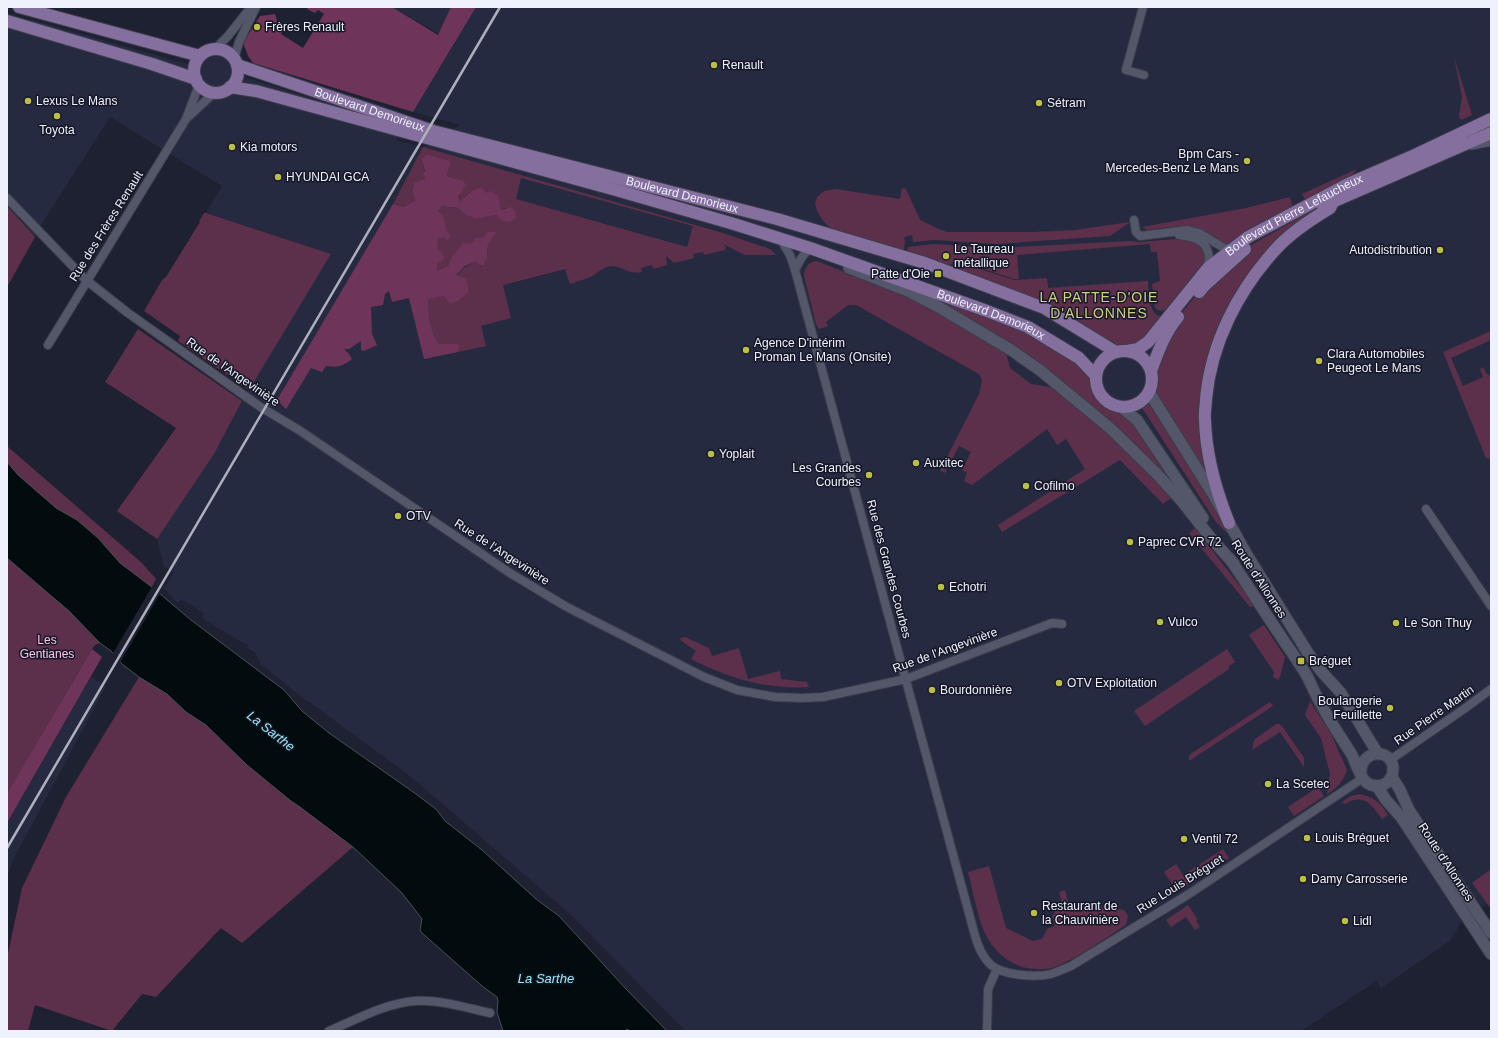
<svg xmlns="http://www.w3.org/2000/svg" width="1498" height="1038" viewBox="0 0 1498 1038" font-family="Helvetica,sans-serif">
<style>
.built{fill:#262a40}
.green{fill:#5c304b;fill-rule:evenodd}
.forest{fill:#6f345a}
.water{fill:#020c0e;stroke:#495156}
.pier{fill:#1e2131}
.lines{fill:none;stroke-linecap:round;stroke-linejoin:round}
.street-casing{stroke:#3b3d4a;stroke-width:10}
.secondary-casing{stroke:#3b3d4a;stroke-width:13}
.primary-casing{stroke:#3b3d4a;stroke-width:14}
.street{stroke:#535769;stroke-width:8}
.secondary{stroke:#535769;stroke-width:11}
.primary{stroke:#856f9f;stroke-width:12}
.rail{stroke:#adb0bc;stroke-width:2.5}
.poi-dot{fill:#bbc044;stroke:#151727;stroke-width:1.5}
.labels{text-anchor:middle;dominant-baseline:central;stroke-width:3;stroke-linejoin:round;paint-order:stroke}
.poi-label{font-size:12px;fill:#eff2fd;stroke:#151727;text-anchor:start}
.street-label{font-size:12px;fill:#eff2fd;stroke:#151727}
.park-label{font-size:12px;fill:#ffc6e8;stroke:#151727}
.water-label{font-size:13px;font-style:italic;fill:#9de9f7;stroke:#151727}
.quarter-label{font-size:14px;letter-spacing:1px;fill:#ced284;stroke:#151727}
</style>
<rect width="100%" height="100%" fill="#1e2131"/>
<g class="built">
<path d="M392 7H1491V869L1472 883 1488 904 1461 922 1451 940 1381 988 1376 981 1301 1031H686L570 914 430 793 402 770 294 691 262 665 255 653 247 648 248 646 202 618 204 613 184 601 180 599 178 603 164 588 174 572 164 566 157 539 214 454 242 401 331 254 206 213 222 186 110 117 41 225 35 237 7 206V13L195 66 200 56 207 51 221 49 227 51 232 56 237 65 238 75 405 127 396 140 423 147 460 125 413 112 455 43Z"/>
<path d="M91 677 106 686 12 862 7 878V823Z"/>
</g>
<g class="green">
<path d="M1454 57 1472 115 1461 120 1459 116 1462 97Z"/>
<path d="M423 147 723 233 770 249 776 255H745L723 244 726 247 725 250 704 255 703 252 693 254 694 258 674 263 666 256 667 265 653 269 652 265 641 268 642 272C628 275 623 266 611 266 601 267 596 275 588 278 582 280 576 282 570 284L565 269 503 285 511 318 481 326 486 346 458 352 460 346 439 344C429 330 429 315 428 298L444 296C452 282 458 269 474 262L482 266C489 256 490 247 484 237L475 238 471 244 452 257 448 266 437 271V238H444C446 228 445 219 438 211L442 206 458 208 466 215 476 219 496 215 502 221 506 208 501 210C495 195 485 193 470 192L460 203C459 194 462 190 461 180L447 176 451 161 427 154 421 159 426 178 415 182 416 200 404 207 393 204ZM521 178 693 226 687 247 516 199Z"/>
<path d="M1357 169 1347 181 1314 199H1305L1302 194Z"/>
<path d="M902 188 906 189 920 220 941 230 947 232H1033L1075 230 1130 222 1110 236 996 244 934 240 913 242 912 235 904 237 905 242 903 256 840 237 823 221 817 211 815 203 817 197 824 191 836 189 900 199Z"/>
<path d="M1290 197 1292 205 1286 213 1232 244 1221 243 1176 231 1172 227 1147 230 1142 227 1246 208Z"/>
<path d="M1334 200 1276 249 1228 320 1205 419 1231 537 1216 522 1139 403C1148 396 1152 388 1152 376L1173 323 1205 285 1241 251 1311 211Z"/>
<path d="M7 206 35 237 7 287Z"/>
<path d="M204 213H206L331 254 249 390 178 341 180 336 144 311 162 280 166 277 200 222 199 221Z"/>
<path d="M1187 238 1199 245 1203 250 1205 255V266L1170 307C1165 310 1161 313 1155 308L1152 284 1160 281 1157 252H1151L1150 244 1017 255 1019 279H1014L960 261 954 262 947 268 906 254 908 247 934 244 997 248 1130 241 1140 242Z"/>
<path d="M817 261 918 301 1006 353 1010 368 1031 384 1050 387 1098 425 1152 476 1171 498 1163 504 1120 460 1002 532 998 525 1085 469 1066 439 1057 445 1047 429 972 485 964 481 967 473 962 470 971 452 959 446 945 473 940 471 979 394 982 380 979 374 856 305H848L826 322 828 326 819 329 816 324 804 276C804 267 809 262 817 261Z"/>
<path d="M961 263 1014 280 1047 278 1048 288 1148 281C1149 292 1148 316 1163 317L1148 342 1121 351 1044 308 951 269 955 264Z"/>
<path d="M897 278 987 311 1079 358 1095 382 1098 393 1102 398 1111 405 1122 408 1160 452 1234 564 1180 499 1041 371Z"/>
<path d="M138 329 242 401 214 454 157 539 117 511 176 428 105 382Z"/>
<path d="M1491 331V340L1451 358 1463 386 1483 377 1480 369 1483 367 1487 374 1491 376V459L1486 458 1443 352Z"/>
<path d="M7 446 142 563 156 579 152 587 120 563 98 538 77 520 56 508 18 475 7 462Z"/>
<path d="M1195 528 1255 606 1250 607 1189 533Z"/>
<path d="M7 558 69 611 100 643 95 645 92 649 7 793Z"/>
<path d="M1264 625 1285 657 1279 680 1273 677 1274 672 1249 635Z"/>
<path d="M685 637 709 648 712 656 739 648 748 679 780 671 781 679 807 682 809 687C767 690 728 678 691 659L696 651 679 639Z"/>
<path d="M1227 649 1235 662 1229 666V669L1145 726 1134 711Z"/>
<path d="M139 677 167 694 186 712 206 725 247 765 291 801 300 807 353 847 242 943 221 928 156 997 142 994 112 1031 35 1005 28 1031H7V958L22 888 66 797Z"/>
<path d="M1310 701 1331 734 1347 770C1343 782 1337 788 1327 794L1330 774 1321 738 1305 715Z"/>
<path d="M1270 702 1273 706 1189 761V756L1192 753Z"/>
<path d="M1276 724H1279L1282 726 1304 758V767L1280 732 1252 750 1254 740Z"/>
<path d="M1318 787 1324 796 1294 816 1288 807Z"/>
<path d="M1360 794C1375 798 1380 802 1388 815L1382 819C1371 804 1364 793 1345 804L1342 802 1351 796Z"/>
<path d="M1223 849 1229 858 1182 888C1173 887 1169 880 1164 872L1176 864 1183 875Z"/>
<path d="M989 866 1006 928 1033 941 1042 939 1047 929 1055 926 1052 915 1055 914 1053 909 1063 905 1059 892 1065 890 1068 902 1124 910 1128 916 1126 925C1102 940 1079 958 1052 968 1049 969 1044 969 1040 969 1019 970 999 958 988 939 977 920 974 893 968 872Z"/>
<path d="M1491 869V909L1472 883Z"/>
<path d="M1188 905 1198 920 1196 921 1200 927 1195 930 1186 917 1171 927 1166 920Z"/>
</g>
<g class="forest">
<path d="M308 7H392L438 35 451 7H476L413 112 253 63 248 56 243 43 260 16 275 14 278 24 287 22 281 34 303 48 324 14 318 10 315 13 307 9Z"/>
<path d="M427 154 451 161 447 176 461 180 466 184 459 196 460 202C467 196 472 188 482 188L486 193 491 191 498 195C500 201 499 204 501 210L511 207 515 211 516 218 509 222 502 221 496 215 476 219 466 215 458 208 442 206 438 211 443 216 446 229 451 236 447 241 444 238H437L438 250 443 252 444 259 437 264V271L448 266 452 257 463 243 471 244 475 238 484 237 487 232H496L488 244 487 258 483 266 474 262 465 266 456 275 466 279 469 292 458 301 450 304 444 296 428 299C429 315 429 330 439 344H457L460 346 458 352 424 359 409 298 392 302 389 291 385 294 383 305 371 307 372 334 377 345 364 351 361 350V341L349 349H344L349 354 352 359C343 366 338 368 326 366L322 372 311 368 286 409 277 400 393 204 404 207 416 200C412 194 412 189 415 182L426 178 423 174 425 171 421 159Z"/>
<path d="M92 649 102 657 7 823V793Z"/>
</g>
<path class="water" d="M7 462 18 475 56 508 77 520 98 538 120 563 153 588 191 620 284 690 302 711 329 733 416 794 437 810 445 821 482 850 536 899 559 916 626 989 667 1031H630L627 1029 625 1031H503L497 1012 498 1001 497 997 482 986 422 933 420 930 422 919 402 893 353 847 300 807 291 801 247 765 206 725 186 712 167 694 139 677 122 664 111 651 100 643 69 611 7 558Z"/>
<path class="pier" d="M153 585 161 592 120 663 112 655Z"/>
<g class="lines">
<defs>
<g id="street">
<path d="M1143 7 1126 70 1144 75"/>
<path d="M215 49 228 36 251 7"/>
<path d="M234 59 239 42 256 7"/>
<path d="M188 117 215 92"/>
<path d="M7 198 86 280 128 313 262 408 299 430 510 573 565 606 704 677 737 690 775 697 802 698 823 697 906 679 1052 623 1062 624"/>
<path d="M1134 220 1136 232 1140 236 1188 230 1199 233 1224 248 1232 249"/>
<path d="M1179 235C1190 236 1205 240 1208 252 1210 257 1208 263 1208 268"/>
<path d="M784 245 790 255 795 270 974 932C977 944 981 956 991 965 1002 975 1036 978 1051 974 1057 972 1064 969 1071 966L1189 894 1363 778"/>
<path d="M795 270 802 257 810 248"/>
<path d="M48 345 186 119 199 85"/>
<path d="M1426 509 1491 606"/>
<path d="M1390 760 1464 709 1491 689"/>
<path d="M329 1031C355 1020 386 1003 415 1001 438 999 467 1008 490 1013"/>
<path d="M987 1031 988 989 997 969"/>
</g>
<g id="secondary">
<path d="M1472 144 1491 140"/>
<path d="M849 268 910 292 937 306 1011 350 1041 371 1111 429 1156 473 1180 499 1210 537 1234 564"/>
<path d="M1149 392 1213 494 1247 555 1308 653 1321 671 1341 693 1378 754"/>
<path d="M1122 408 1137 420 1203 518"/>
<path d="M1230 559C1247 584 1263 610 1280 635 1289 649 1299 662 1307 676 1312 686 1316 696 1322 706 1331 723 1342 739 1352 755 1356 763 1359 776 1366 782 1373 788 1385 787 1390 779 1393 776 1393 772 1393 767 1390 747 1360 750 1361 773"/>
<path d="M1392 777 1400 790 1409 810 1491 933"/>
<path d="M1377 786 1386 800 1401 817 1491 954"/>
</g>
<g id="primary">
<path d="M19 7 200 56"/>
<path d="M7 21 152 64 196 79"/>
<circle cx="216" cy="71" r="22"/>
<path id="s1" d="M237 65 433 131 777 219 925 263 1044 308 1116 352"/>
<path id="s2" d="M230 87 256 91 616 190 734 224 810 248 987 311 1028 327 1079 358 1096 376"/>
<path d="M1323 206 1491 133"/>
<path d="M1199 292 1205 285 1245 249"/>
<circle cx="1124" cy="379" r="28"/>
<path id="s3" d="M1127 351 1138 349 1148 342 1208 268 1248 237 1348 184 1415 155 1491 119"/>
<path d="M1151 371C1158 352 1165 332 1178 317"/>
<path d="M1229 523C1216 491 1206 455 1205 420 1204 413 1206 406 1206 399 1211 343 1238 291 1275 250 1290 233 1310 220 1330 208L1332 204"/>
</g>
</defs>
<use href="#street" class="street-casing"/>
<use href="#secondary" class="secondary-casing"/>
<use href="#primary" class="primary-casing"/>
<use href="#street" class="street"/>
<use href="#secondary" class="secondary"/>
<use href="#primary" class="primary"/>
<path class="rail" d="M7 848 500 7"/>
</g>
<g class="poi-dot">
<circle cx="257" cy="27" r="4"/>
<circle cx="714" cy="65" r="4"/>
<circle cx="28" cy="101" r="4"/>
<circle cx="1039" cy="103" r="4"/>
<circle cx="57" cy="116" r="4"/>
<circle cx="232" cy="147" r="4"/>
<circle cx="1247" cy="161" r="4"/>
<circle cx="278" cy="177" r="4"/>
<circle cx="1440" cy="250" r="4"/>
<circle cx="946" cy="256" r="4"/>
<rect x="934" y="270" width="8" height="8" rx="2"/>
<circle cx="746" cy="350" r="4"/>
<circle cx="1319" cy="361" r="4"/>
<circle cx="711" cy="454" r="4"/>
<circle cx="916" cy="463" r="4"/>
<circle cx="869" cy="475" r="4"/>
<circle cx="1026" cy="486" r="4"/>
<circle cx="398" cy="516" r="4"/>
<circle cx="1130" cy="542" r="4"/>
<circle cx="941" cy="587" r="4"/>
<circle cx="1160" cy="622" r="4"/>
<circle cx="1396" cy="623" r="4"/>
<rect x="1297" y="657" width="8" height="8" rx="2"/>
<circle cx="1059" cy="683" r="4"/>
<circle cx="932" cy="690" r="4"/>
<circle cx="1390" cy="708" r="4"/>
<circle cx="1268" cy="784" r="4"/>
<circle cx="1307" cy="838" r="4"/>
<circle cx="1184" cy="839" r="4"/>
<circle cx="1303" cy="879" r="4"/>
<circle cx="1034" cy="913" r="4"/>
<circle cx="1345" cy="921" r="4"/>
</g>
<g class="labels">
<g class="poi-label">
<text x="265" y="27">Frères Renault</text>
<text x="722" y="65">Renault</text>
<text x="36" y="101">Lexus Le Mans</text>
<text x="1047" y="103">Sétram</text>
<text x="57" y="130" text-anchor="middle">Toyota</text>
<text x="240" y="147">Kia motors</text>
<text x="1239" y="154" text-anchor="end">Bpm Cars -<tspan x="1239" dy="14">Mercedes-Benz Le Mans</tspan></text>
<text x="286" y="177">HYUNDAI GCA</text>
<text x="954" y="249">Le Taureau<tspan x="954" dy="14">métallique</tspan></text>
<text x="1432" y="250" text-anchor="end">Autodistribution</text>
<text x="930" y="274" text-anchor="end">Patte d'Oie</text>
<text x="754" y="343">Agence D'intérim<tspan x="754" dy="14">Proman Le Mans (Onsite)</tspan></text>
<text x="1327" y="354">Clara Automobiles<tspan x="1327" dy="14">Peugeot Le Mans</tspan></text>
<text x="719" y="454">Yoplait</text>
<text x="924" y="463">Auxitec</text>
<text x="861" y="468" text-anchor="end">Les Grandes<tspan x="861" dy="14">Courbes</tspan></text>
<text x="1034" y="486">Cofilmo</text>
<text x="406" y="516">OTV</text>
<text x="1138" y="542">Paprec CVR 72</text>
<text x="949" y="587">Echotri</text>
<text x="1168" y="622">Vulco</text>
<text x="1404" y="623">Le Son Thuy</text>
<text x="1309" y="661">Bréguet</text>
<text x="1067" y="683">OTV Exploitation</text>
<text x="940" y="690">Bourdonnière</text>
<text x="1382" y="701" text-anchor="end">Boulangerie<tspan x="1382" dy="14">Feuillette</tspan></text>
<text x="1276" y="784">La Scetec</text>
<text x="1315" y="838">Louis Bréguet</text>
<text x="1192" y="839">Ventil 72</text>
<text x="1311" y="879">Damy Carrosserie</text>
<text x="1042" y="906">Restaurant de<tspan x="1042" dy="14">la Chauvinière</tspan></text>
<text x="1353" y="921">Lidl</text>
</g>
<g class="street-label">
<text stroke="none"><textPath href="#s1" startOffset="140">Boulevard Demorieux</textPath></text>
<text stroke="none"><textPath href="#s1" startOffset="464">Boulevard Demorieux</textPath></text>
<text stroke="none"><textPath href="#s3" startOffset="220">Boulevard Pierre Lefaucheux</textPath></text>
<text transform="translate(106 226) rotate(-58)">Rue des Frères Renault</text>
<text stroke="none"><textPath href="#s2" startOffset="795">Boulevard Demorieux</textPath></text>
<text transform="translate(233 372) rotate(35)">Rue de l'Angevinière</text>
<text transform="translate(502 552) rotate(33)">Rue de l'Angevinière</text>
<text transform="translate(889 569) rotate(75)">Rue des Grandes Courbes</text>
<text transform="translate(1259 579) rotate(57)">Route d'Allonnes</text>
<text transform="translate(945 650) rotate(-20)">Rue de l'Angevinière</text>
<text transform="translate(1434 715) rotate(-35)">Rue Pierre Martin</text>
<text transform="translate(1446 862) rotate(57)">Route d'Allonnes</text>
<text transform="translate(1180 884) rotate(-32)">Rue Louis Bréguet</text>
</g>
<g class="park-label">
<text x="47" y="640">Les<tspan x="47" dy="14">Gentianes</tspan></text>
</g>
<g class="water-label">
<text transform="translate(271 731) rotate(38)">La Sarthe</text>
<text x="546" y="978">La Sarthe</text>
</g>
<g class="quarter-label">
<text x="1099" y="297">LA PATTE-D'OIE<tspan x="1099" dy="16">D'ALLONNES</tspan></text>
</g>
</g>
<rect width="1498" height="1038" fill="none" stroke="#eff2fd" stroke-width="16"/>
</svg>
